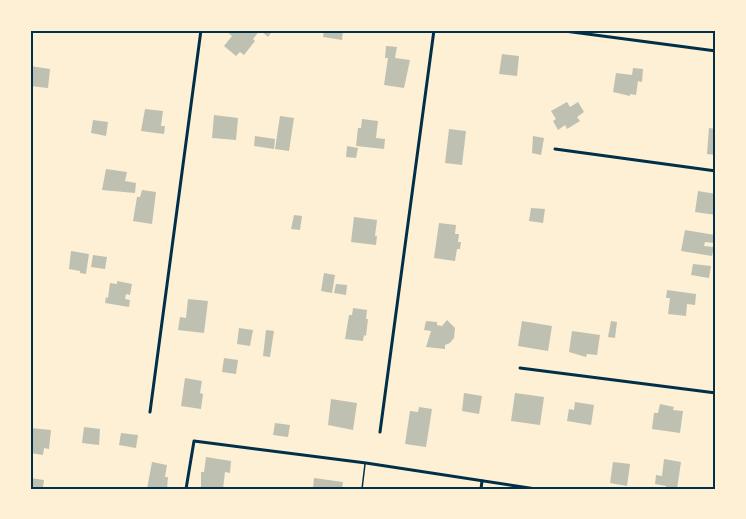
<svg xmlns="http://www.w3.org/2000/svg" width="746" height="519" viewBox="0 0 746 519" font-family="Quicksand,sans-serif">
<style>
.building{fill:#bec0b2}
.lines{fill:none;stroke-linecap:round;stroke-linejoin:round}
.service{stroke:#003049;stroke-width:1.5}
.minor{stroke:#003049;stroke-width:3}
.neatline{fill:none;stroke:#003049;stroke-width:2}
</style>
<rect width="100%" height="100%" fill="#fdf0d5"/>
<g class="building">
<path d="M225 30 236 31 237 30H273L268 37 260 30 253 39 255 41 244 55 240 52 236 56 224 46 232 36Z"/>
<path d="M324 30H343L342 40 323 37Z"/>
<path d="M386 46 397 47 395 58 410 60 404 88 384 85 388 58H385Z"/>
<path d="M502 54 519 56 517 76 499 74Z"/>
<path d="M30 66 50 69 48 88 30 86Z"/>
<path d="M633 68 643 69 642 82 638 81 636 95 630 94V96L613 92 616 73 632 75Z"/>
<path d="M567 102 570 107 578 102 584 112 577 117 580 121 567 129 565 125 558 130 553 121 556 119 551 111Z"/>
<path d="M145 109 163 111 161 126H165L164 134 141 131Z"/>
<path d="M214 115 238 118 236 140 212 138Z"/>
<path d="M280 116 294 118 289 151 275 149Z"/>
<path d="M362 119 378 121 376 138 385 139 384 149 356 146 358 128H361Z"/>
<path d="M93 120 108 122 106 136 91 133Z"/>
<path d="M709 128 716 129V155L707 154Z"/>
<path d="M449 129 466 131 462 165 445 163Z"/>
<path d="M255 136 275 139 274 149 254 146Z"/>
<path d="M533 136 544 138 541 155 532 153Z"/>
<path d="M347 146 358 148 356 158 346 157Z"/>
<path d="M106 169 127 172 125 181 136 183 135 193 102 190Z"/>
<path d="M142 190 156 192 152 224 133 221 137 197H140Z"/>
<path d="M698 191 716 194V215L695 212Z"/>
<path d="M531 208 545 209 543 223 529 221Z"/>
<path d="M294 215 302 216 300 230 291 229Z"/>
<path d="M354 217 377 220 375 236H377L376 245 351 242Z"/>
<path d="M439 223 456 225 455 234H459L458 242H461L460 249H457L455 261 434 258Z"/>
<path d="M685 230 715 235 714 243 705 242 704 246 714 247 712 256 681 251Z"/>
<path d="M71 251 89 254 86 274 80 273V271L69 269Z"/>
<path d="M93 255 107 257 105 269 91 267Z"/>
<path d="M693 264 711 266 709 278 691 275Z"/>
<path d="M324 273 335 275 332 293 321 291Z"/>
<path d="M117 281 132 284 130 295 126 294 125 299 130 300 129 307 105 303 106 297 108 298 110 283 117 284Z"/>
<path d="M336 284 347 285 346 295 334 293Z"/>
<path d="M667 290 696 294 695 305 687 304 686 316 668 314 670 298H666Z"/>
<path d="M188 299 208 301 204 333 178 330 180 317 186 318Z"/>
<path d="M353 308 367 310 366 319H368L366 336 364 335 363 341 345 339 349 315H352Z"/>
<path d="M447 320 455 328 454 338 450 343 445 345V349L426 347 431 331 424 330 426 321 437 322V325L442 326Z"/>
<path d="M522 321 552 326 548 351 518 346Z"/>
<path d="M611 321 617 322 615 338 608 337Z"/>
<path d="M239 328 253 330 250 346 237 344Z"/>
<path d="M266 330 274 331 270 357 263 356Z"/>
<path d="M572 331 600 335 597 355 587 354 586 357 569 352Z"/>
<path d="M224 358 238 360 236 374 222 372Z"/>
<path d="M185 378 202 381 200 393 203 394 201 409 181 406Z"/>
<path d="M464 393 482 396 479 414 462 411Z"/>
<path d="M515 393 544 397 540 425 511 421Z"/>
<path d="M331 399 357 403 353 430 328 425Z"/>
<path d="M575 402 594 405 591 425 567 421 569 409 574 410Z"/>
<path d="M660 404 674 407 673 410 683 411 680 433 652 429 654 413H658Z"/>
<path d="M419 407 432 409 426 447 405 444 410 411 418 412Z"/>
<path d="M275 423 290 425 288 437 273 435Z"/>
<path d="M84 427 100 429 99 445 82 443Z"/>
<path d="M31 428 51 430 49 449 44 448 43 455 30 453Z"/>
<path d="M121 433 138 435 136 448 119 445Z"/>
<path d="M206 457 231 461 230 473 225 472 223 489 201 487V472H204Z"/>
<path d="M664 459 681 462 677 489H666V486L655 484 656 475 662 476Z"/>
<path d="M152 462 167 465 165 477H168L167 489H147Z"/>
<path d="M613 462 630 464 627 486 610 483Z"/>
<path d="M30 478 44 480 43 487 47 489H30Z"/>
<path d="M314 478 343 482 342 489 313 488Z"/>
</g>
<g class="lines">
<path class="service" d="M362 489 365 464"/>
<g class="minor">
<path d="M557 30 716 51"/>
<path d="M555 149 716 171"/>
<path d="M520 368 716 393"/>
<path d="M150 412 201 30"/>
<path d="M380 432 434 30"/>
<path d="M186 489 194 441 366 463 536 489"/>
<path d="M481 489 482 481"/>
<path d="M715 489 716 478"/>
</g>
</g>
<rect width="746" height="519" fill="none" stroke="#fdf0d5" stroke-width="63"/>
<rect x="32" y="32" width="682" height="456" class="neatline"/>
</svg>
